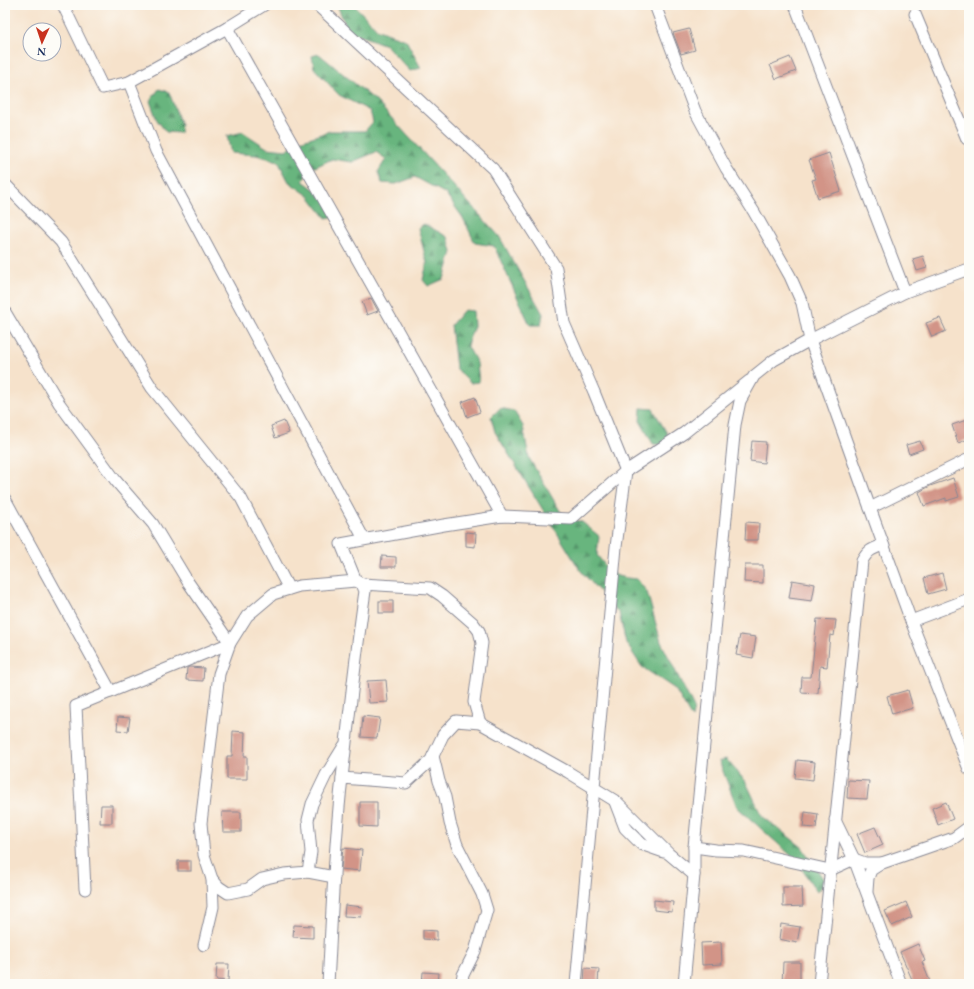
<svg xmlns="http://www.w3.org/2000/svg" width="974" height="989" viewBox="0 0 974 989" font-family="'EB Garamond',serif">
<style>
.forest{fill:url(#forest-firs);stroke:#42726e}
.building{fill:#d29487}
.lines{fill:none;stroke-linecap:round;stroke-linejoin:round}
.minor-casing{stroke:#888894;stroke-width:13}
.minor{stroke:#fff;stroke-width:11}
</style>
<defs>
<pattern id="forest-firs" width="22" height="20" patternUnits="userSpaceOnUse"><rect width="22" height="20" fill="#68b57e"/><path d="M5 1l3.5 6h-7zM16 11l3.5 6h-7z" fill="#55946a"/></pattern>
</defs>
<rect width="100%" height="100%" fill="#fdfcf7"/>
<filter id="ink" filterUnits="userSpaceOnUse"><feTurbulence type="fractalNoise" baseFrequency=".025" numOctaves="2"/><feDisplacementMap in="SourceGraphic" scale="8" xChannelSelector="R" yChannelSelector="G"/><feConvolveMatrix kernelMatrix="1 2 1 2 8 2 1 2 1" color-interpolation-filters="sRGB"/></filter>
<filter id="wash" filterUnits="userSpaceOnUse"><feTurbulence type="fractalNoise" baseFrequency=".012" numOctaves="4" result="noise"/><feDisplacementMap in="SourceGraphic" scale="16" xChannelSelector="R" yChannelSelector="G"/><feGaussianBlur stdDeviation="0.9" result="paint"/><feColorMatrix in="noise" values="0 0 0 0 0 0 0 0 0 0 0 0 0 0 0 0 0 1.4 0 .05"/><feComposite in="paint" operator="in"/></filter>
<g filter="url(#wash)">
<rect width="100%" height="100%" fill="#f6e2cb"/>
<g class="forest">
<path d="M337 5H354L378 30 406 40 421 68 410 71 386 45 348 31Z"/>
<path d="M319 54 376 101 499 236 543 314 541 325H530L494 246 475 243 463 218 446 194 415 177 396 184 382 183 378 172 386 159 376 152 352 162 332 159 309 170 303 181 333 203 337 216 326 218 309 196 289 182 278 161 256 155 231 153 227 136 243 132 267 148 286 150 300 141 330 131H365L373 122 370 111 339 95 314 68 312 56Z"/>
<path d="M159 89 169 92 181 125 180 133 166 132 157 120 150 101Z"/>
<path d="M424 224 448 237 452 252 444 279 428 286 423 280 427 263 418 228Z"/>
<path d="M464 310 473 311 474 326 467 345 477 363 479 382 470 383 456 368 451 325Z"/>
<path d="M500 408 514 411 523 426 529 458 563 516 582 522 599 536 597 555C612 574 611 577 637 579L647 592 661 642 694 708 692 718 675 689 642 667 626 643 619 613 580 570 495 432 491 417Z"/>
<path d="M641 408 653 409 668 435 665 445 653 444 640 421Z"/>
<path d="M726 759 746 782 762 816 802 847 826 883 817 892 796 860 737 807 719 761Z"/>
</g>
<g id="blocks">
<g class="building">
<path d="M689 29 695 50 681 54 673 33Z"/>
<path d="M790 57 796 71 776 79 770 65Z"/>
<path d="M829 153 841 191 818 198 812 180 816 179 809 160Z"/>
<path d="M923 256 927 268 917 271 913 259Z"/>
<path d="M371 298 378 311 367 315 362 302Z"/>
<path d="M940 318 946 331 932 337 926 323Z"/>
<path d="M475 397 480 412 467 417 462 402Z"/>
<path d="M969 419V439L958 443 952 425Z"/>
<path d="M284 421 289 433 275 438 271 426Z"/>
<path d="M752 441 766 442 764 463 750 461Z"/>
<path d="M920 441 923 449 909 454 906 445Z"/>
<path d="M953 478 959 497 946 501V498L924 506 919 492 930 486Z"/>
<path d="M746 522 759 523 758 540H745Z"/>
<path d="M466 532 476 533 475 547 466 546Z"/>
<path d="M382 556 396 557V567H381Z"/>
<path d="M745 565H763V583L744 582Z"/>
<path d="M942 573 946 589 928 594 924 578Z"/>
<path d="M792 580 815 584 812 601 789 598Z"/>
<rect x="379" y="601" width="14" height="12"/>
<path d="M817 619 836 620 834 636 830 635 827 667 820 666 818 693 801 692 802 677H811Z"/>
<path d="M740 635 756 637 753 658 736 655Z"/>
<path d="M189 667 204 668 203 681 186 680 187 668Z"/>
<path d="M386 680 388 702 369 703 367 681Z"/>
<path d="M908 690 913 708 892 714 887 696Z"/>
<path d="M363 716 380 718 377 738 361 737Z"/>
<path d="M118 717 130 718 128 731 117 730Z"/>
<path d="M233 731 245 732 244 756H247V779H227V756H232Z"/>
<path d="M797 760 815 762 813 780 795 778Z"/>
<path d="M848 780 869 781 867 799 847 798Z"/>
<path d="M360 802H377V827L360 826Z"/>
<path d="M946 802 953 819 938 825 932 808Z"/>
<path d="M101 805H112V823H100Z"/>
<path d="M222 812H241V832H223Z"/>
<path d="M805 812 818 814 816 828 803 827Z"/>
<path d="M875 827 883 845 865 853 857 834Z"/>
<path d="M343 848 362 850 360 871 341 869Z"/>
<rect x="178" y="861" width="13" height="10"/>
<path d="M783 887H802L803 906 783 907Z"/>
<path d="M654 900 673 902 672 912 654 910Z"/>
<path d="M906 902 912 917 892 926 885 911Z"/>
<path d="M345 905 362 907 361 917 344 916Z"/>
<path d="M781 924 800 927 797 943 779 939Z"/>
<path d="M294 925 313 926V938L293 937Z"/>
<path d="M423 930 437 931V940L423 939Z"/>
<path d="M721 942 722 964 702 965 701 943Z"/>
<path d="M918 944 925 961 922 962 931 984H914L900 952Z"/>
<path d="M783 962H800V984H782Z"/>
<path d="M217 964H229L228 981 216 980Z"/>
<path d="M585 968 599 969 598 984 584 983Z"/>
<path d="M423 972 439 973 438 984H422Z"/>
</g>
</g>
</g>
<g filter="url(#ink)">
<use href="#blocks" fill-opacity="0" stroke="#888894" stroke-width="1"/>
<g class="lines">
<defs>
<g id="minor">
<path d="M63 5 103 88 129 82"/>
<path d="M264 5 227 28 129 82 156 151 364 539"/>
<path d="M317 5 493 169 556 268 564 323 594 392 626 471 616 547 576 984"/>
<path d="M655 5 695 111 726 168 754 212 790 276 802 303 810 340 870 508 911 621 969 769"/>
<path d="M795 5 905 292"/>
<path d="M915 14 967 139 969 140"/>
<path d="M227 28 502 516"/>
<path d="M5 184 61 242 152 388 241 498 289 589"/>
<path d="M5 312 59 403 116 481 153 524 188 582 230 643 76 706 85 889"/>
<path d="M5 499 111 692"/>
<path d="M870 508 969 459"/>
<path d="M356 581 341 544 444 525 502 516 571 519 626 471 684 433 749 381"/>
<path d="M362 584 430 588 442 596 473 623 479 631 482 643 474 702 480 723"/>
<path d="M911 621 969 599"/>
<path d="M433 756 439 781 445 797 450 823 457 845 482 894 487 910 475 951 463 975 461 984"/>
<path d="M342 778 406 783 431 760 443 735 456 721 480 723 568 772 617 802 669 854 694 875"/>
<path d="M615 802 625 828 641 844 664 852"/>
<path d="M835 820 854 859 901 984"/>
<path d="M694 847 716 850 744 851 830 870 854 859 865 863H882"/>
<path d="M308 872 311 852 308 820 312 804 326 775 344 746"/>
<path d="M212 879 219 887 228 893 248 889 262 879 284 874 308 872 334 877"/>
<path d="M867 891 868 878 871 870 882 863 954 838 969 827"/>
<path d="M204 945 213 907 212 879 204 855 201 823 219 674 230 643 247 616 273 594 299 586 356 581 362 584 365 591C356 653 349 715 342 778 334 846 332 915 328 984"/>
<path d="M684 984 694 875V847L735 425 740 401 754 376 774 360 810 340 905 292 969 269"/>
<path d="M819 984 862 561C868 550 872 549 883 545"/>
</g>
</defs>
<use href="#minor" class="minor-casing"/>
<use href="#minor" class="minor"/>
</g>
</g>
<rect width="974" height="989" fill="none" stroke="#fdfcf7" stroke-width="20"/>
<g transform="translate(42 42) rotate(183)"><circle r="19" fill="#fdfcf7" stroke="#a3aaba"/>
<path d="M0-3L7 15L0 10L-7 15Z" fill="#c8321e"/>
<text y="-6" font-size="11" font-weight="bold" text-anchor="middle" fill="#1b2f5e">N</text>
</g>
</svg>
